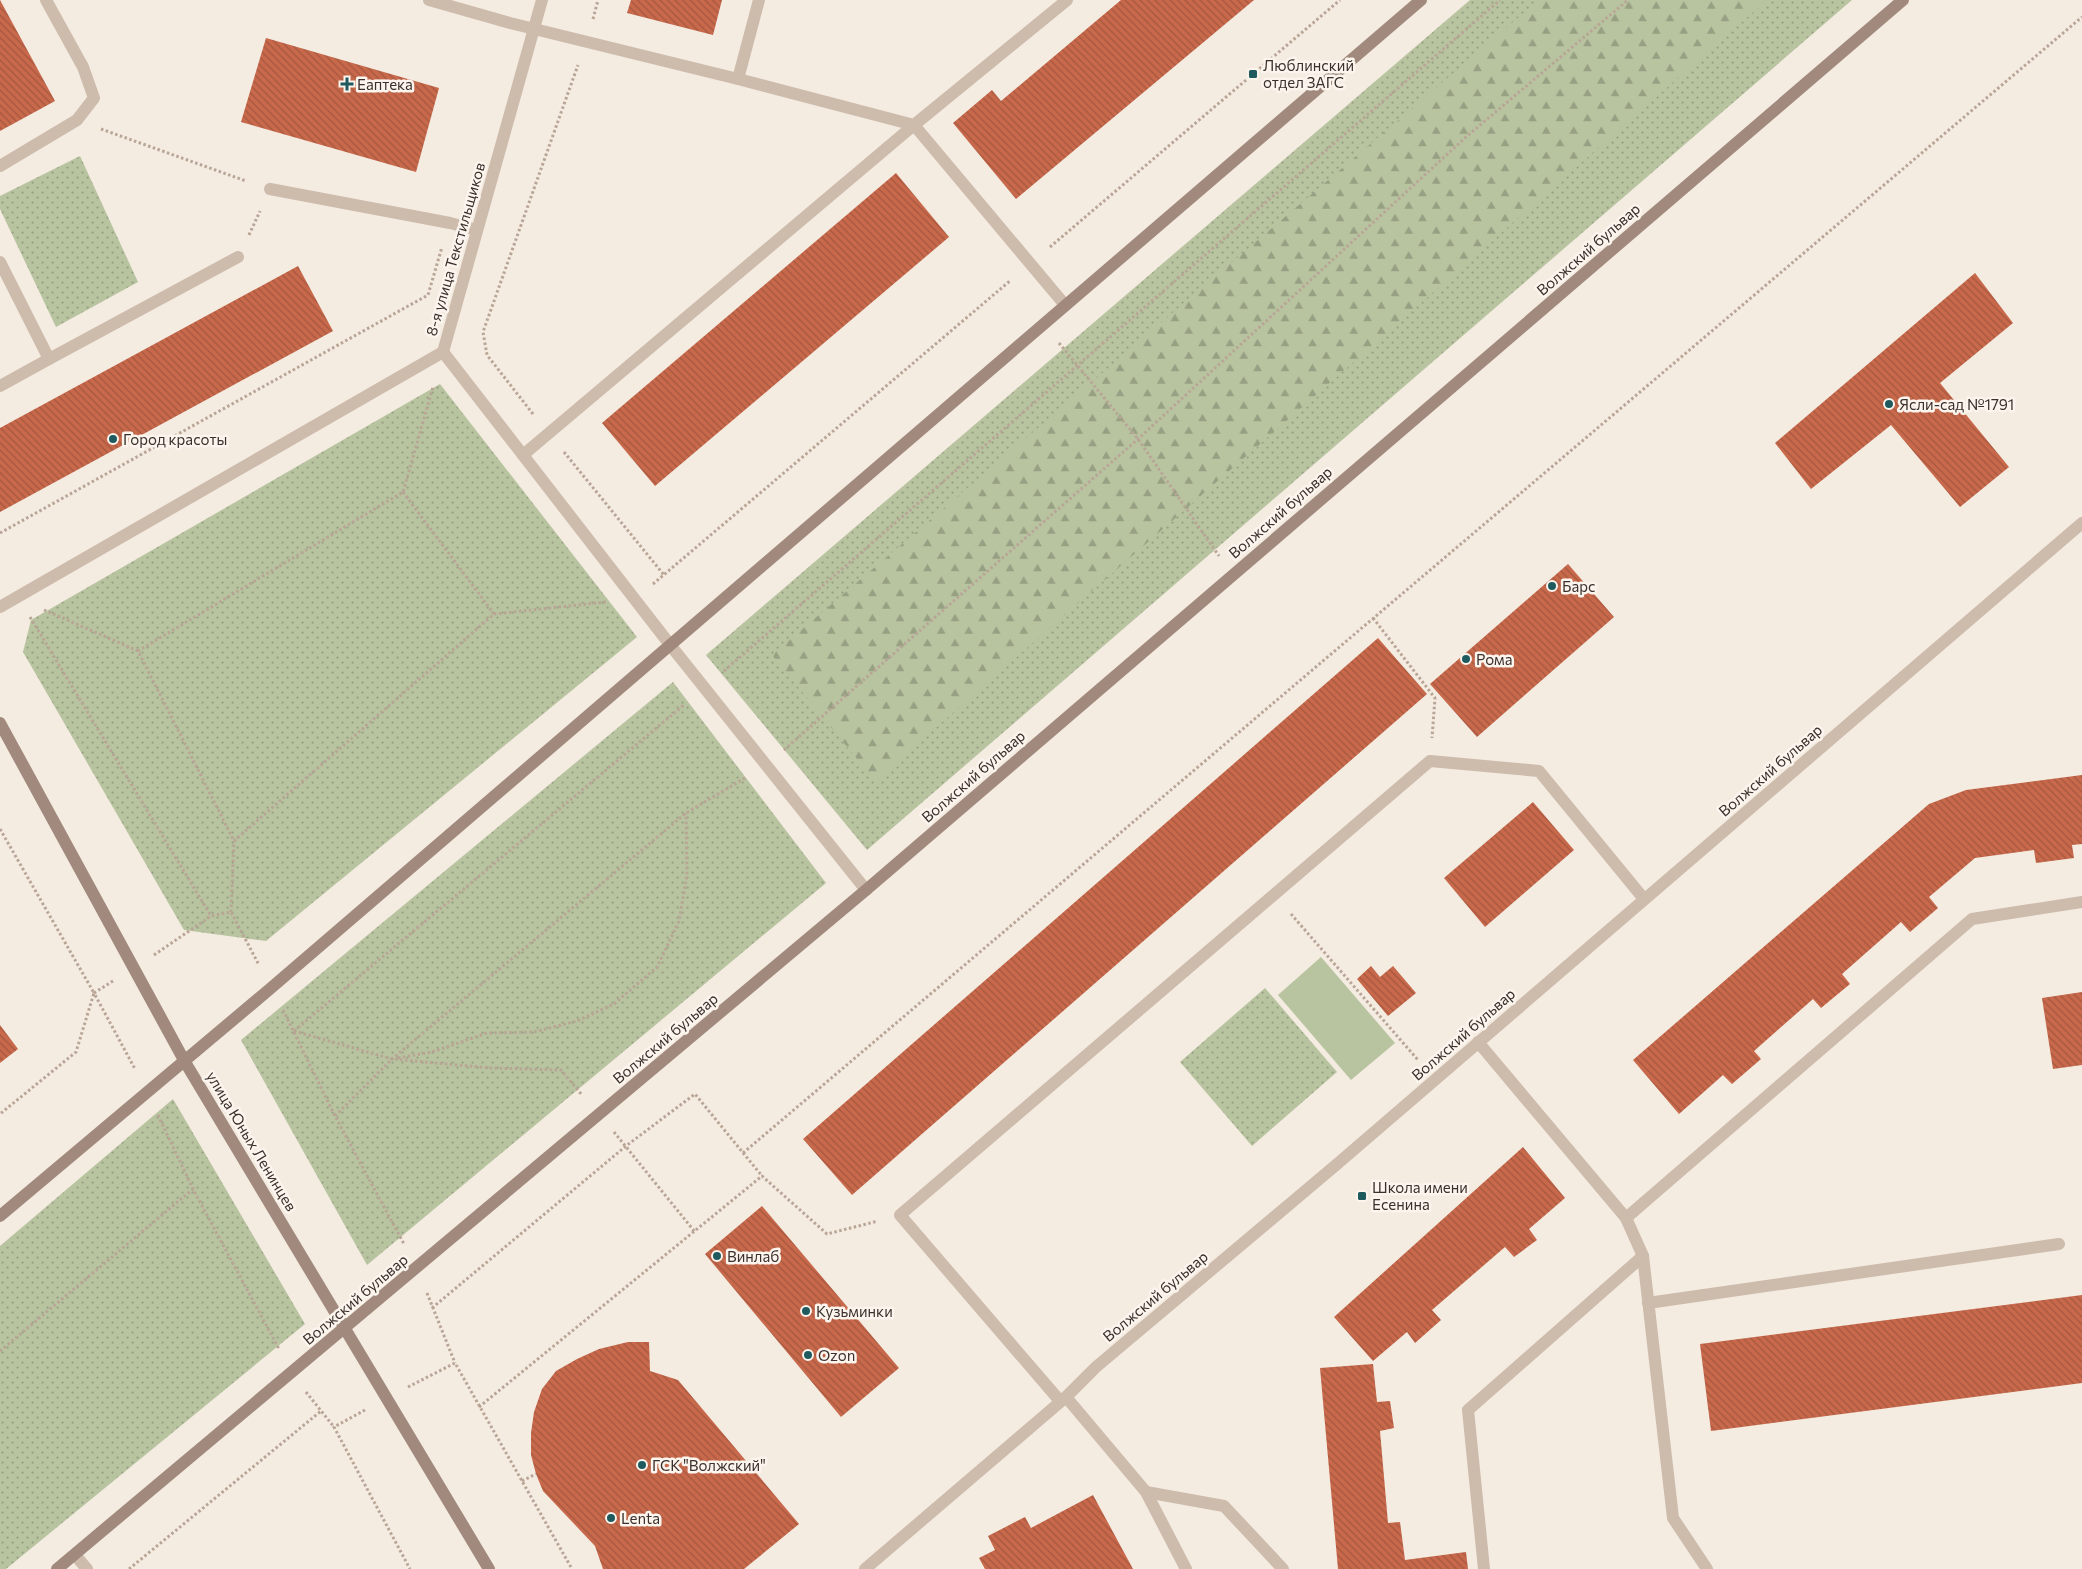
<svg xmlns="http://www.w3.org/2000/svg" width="2082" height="1569" viewBox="0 0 2082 1569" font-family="Commissioner,sans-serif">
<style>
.grass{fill:url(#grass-dots)}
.forest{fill:url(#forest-firs)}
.pitch{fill:#b8c4a0}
.building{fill:url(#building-back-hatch)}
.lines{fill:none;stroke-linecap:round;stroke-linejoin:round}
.path{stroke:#b9a596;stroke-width:3;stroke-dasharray:2.5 2.5;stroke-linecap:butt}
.service{stroke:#cdbbac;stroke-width:12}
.tertiary{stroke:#cdbbac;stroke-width:12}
.secondary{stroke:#a18a7d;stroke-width:12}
.poi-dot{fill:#1f5a5e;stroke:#fbf5ee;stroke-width:2}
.labels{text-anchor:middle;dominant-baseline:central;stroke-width:5;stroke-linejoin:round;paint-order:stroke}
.poi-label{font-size:15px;fill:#3b302b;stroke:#fbf5ee;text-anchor:start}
.street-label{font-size:15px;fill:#3b302b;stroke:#fbf5ee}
</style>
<defs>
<pattern id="grass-dots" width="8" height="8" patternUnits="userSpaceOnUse" patternTransform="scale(1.25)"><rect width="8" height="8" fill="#b8c4a0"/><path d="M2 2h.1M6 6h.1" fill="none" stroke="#97a083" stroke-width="1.8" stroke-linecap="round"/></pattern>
<pattern id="forest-firs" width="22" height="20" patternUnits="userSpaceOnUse" patternTransform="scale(1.25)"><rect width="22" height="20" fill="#b8c4a0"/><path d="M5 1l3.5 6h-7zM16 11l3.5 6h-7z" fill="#97a083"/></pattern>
<pattern id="building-back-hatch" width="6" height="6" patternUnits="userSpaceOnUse" patternTransform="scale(1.25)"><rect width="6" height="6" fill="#c8694b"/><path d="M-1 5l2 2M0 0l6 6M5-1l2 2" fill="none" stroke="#a4573f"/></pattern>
</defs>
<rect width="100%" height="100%" fill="#f4ebe1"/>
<g class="grass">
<path d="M1470 0H1852L867 850 706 655Z"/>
<path d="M80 156 138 282 56 327 0 209V196Z"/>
<path d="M440 384 637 637 266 941 184 930 23 652 31 620Z"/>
<path d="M673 682 826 883 367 1265 241 1040Z"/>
<path d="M1265 988 1337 1072 1252 1146 1180 1062Z"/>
<path d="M173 1099 305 1324 6 1569H0V1246Z"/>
</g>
<path class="forest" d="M1539 0H1767L875 781 772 655Z"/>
<path class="pitch" d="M1321 957 1395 1043 1351 1080 1278 995Z"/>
<g class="building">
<path d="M0 0 55 101 0 131Z"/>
<path d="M631 0H722L713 35 627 13Z"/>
<path d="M1121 0H1254L1016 199 953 123 992 90 1001 101Z"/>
<path d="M266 38 439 88 416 172 241 122Z"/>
<path d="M896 173 949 237 655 486 602 423Z"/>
<path d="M298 266 333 331 0 512V428Z"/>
<path d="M1975 273 2013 323 1940 383 2009 467 1960 507 1891 425 1811 489 1775 443Z"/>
<path d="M1568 564 1614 617 1477 737 1430 684Z"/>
<path d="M1378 638 1427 694 852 1195 803 1139Z"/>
<path d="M2082 775V844L2072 845 2074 858 2036 863 2034 850 1975 858 1929 897 1938 908 1910 932 1901 922 1842 974 1850 984 1821 1008 1813 999 1754 1051 1761 1059 1732 1084 1723 1075 1679 1114 1633 1060 1929 804 1966 790Z"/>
<path d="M1533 802 1574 850 1485 927 1444 878Z"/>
<path d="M1371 966 1380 977 1393 966 1416 993 1388 1016 1357 979Z"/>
<path d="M2082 992V1065L2053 1069 2042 998Z"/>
<path d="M0 1025 18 1049 0 1063Z"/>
<path d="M1523 1147 1565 1198 1529 1229 1537 1240 1514 1257 1505 1247 1432 1310 1441 1320 1415 1343 1407 1332 1373 1361 1334 1317Z"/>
<path d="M762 1206 899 1368 841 1417 705 1254Z"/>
<path d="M2082 1295V1383L1711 1431 1700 1344Z"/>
<path d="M628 1342H649L650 1371 678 1380 799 1524 744 1569H603L595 1546 543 1491 536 1474 531 1455V1433L534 1412 542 1389 556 1371 577 1359 599 1349Z"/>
<path d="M1373 1364 1377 1402 1390 1401 1394 1428 1380 1431 1388 1523 1400 1522 1405 1560 1466 1552 1468 1569H1338L1320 1368Z"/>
<path d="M1093 1495 1133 1569H985L979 1558 995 1550 988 1536 1025 1517 1031 1528Z"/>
</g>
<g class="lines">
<g class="path">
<path d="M593 19 598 0"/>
<path d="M101 129 246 181"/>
<path d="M249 235 260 211"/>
<path d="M1050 247 1340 0"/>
<path d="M1059 343 1138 439 1219 556"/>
<path d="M533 414 487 355 483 332 578 65"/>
<path d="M564 452 664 575"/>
<path d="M403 492 494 614 234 841 138 651 403 492 433 387"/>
<path d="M0 533 428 295 442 247"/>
<path d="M653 584 1011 280"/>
<path d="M44 610 138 651"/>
<path d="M494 614 606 602"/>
<path d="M30 617 211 916"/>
<path d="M1373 618 1435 698 1432 738"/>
<path d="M724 671 1500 0"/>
<path d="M784 750 1138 439 1466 137 1628 0"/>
<path d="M0 829 94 993 76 1052 0 1114"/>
<path d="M231 912 234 841"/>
<path d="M1291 914 1418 1060"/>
<path d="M154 955 211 916 231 912 259 965"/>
<path d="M113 981 94 993 135 1069"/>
<path d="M283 1010 335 1116 404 1244"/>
<path d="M294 1031 685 704"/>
<path d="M294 1031 392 1059 491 1068 561 1070 582 1095"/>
<path d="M398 1058 432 1052 487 1033 534 1032 577 1021 614 1004 657 967 679 921 687 875 686 813"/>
<path d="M158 1115 193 1189 279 1349"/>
<path d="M335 1116 392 1059 686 813 745 778"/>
<path d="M614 1132 695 1232"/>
<path d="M743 1153 2082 17"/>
<path d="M427 1293 455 1363"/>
<path d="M432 1308 626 1146 695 1094 762 1176"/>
<path d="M0 1351 193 1189"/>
<path d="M408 1387 455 1363 572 1569"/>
<path d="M306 1392 334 1427"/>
<path d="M479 1407 762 1176 827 1234 878 1221"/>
<path d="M365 1410 334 1427 410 1569"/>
<path d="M522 1481 536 1474"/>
<path d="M129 1569 321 1411"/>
</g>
<g class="service">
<path d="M429 0 510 23 738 79 759 0"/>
<path d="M738 79 914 125 1067 0"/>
<path d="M0 166 77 120 94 98 83 67 46 0"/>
<path d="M270 189 450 223 477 230"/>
<path d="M0 262 49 359 0 386"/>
<path d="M49 359 238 257"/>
<path d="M523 455 914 125 1065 305"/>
<path d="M1478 1042 1626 1218 1643 1256 1673 1518 1707 1569"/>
<path d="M1626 1218 1972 919 2082 902"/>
<path d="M1648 1303 2059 1244"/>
<path d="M1066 1397 1146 1492 1186 1569"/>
<path d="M1060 1401 900 1215 1430 761 1539 771 1644 899"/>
<path d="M1146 1492 1224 1506 1283 1569"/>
<path d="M75 1555 87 1569"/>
<path d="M1484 1569 1468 1410 1643 1256"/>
</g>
<g class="tertiary">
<path d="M443 352 671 646 866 890"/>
<path d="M443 352 542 0"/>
<path d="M0 607 443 352"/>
<path d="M865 1569 1066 1397 1096 1367 1336 1165 2082 523"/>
</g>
<g class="secondary">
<path d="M0 723 185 1062 489 1569"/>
<path d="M0 1216 271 988 1421 0"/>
<path d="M57 1569 866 890 1903 0"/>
</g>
</g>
<g class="poi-dot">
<rect x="1248" y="69" width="10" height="10" rx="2.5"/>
<path d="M344.5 76.5h5v5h5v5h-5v5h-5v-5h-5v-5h5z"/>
<circle cx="1889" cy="404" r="5"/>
<circle cx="113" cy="439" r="5"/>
<circle cx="1552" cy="586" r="5"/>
<circle cx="1466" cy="659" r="5"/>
<rect x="1357" y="1191" width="10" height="10" rx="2.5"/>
<circle cx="717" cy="1256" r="5"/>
<circle cx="806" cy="1311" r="5"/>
<circle cx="808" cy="1355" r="5"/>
<circle cx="642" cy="1465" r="5"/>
<circle cx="611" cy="1518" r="5"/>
</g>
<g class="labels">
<g class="poi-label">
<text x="1263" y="65">Люблинский<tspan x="1263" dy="17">отдел ЗАГС</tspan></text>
<text x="357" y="84">Еаптека</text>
<text x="1899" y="404">Ясли-сад №1791</text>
<text x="123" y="439">Город красоты</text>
<text x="1562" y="586">Барс</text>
<text x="1476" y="659">Рома</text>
<text x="1372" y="1187">Школа имени<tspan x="1372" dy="17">Есенина</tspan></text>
<text x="727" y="1256">Винлаб</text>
<text x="816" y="1311">Кузьминки</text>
<text x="818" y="1355">Ozon</text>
<text x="652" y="1465">ГСК "Волжский"</text>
<text x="621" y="1518">Lenta</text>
</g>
<g class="street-label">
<text transform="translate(455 249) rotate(-74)">8-я улица Текстильщиков</text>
<text transform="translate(1588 249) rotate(-41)">Волжский бульвар</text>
<text transform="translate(1280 512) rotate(-41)">Волжский бульвар</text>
<text transform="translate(1770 770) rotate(-41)">Волжский бульвар</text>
<text transform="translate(973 776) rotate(-41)">Волжский бульвар</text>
<text transform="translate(1463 1034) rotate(-41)">Волжский бульвар</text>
<text transform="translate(665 1038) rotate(-40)">Волжский бульвар</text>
<text transform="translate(252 1141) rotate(59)">улица Юных Ленинцев</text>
<text transform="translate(1155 1296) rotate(-40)">Волжский бульвар</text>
<text transform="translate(355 1299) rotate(-40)">Волжский бульвар</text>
</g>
</g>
</svg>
